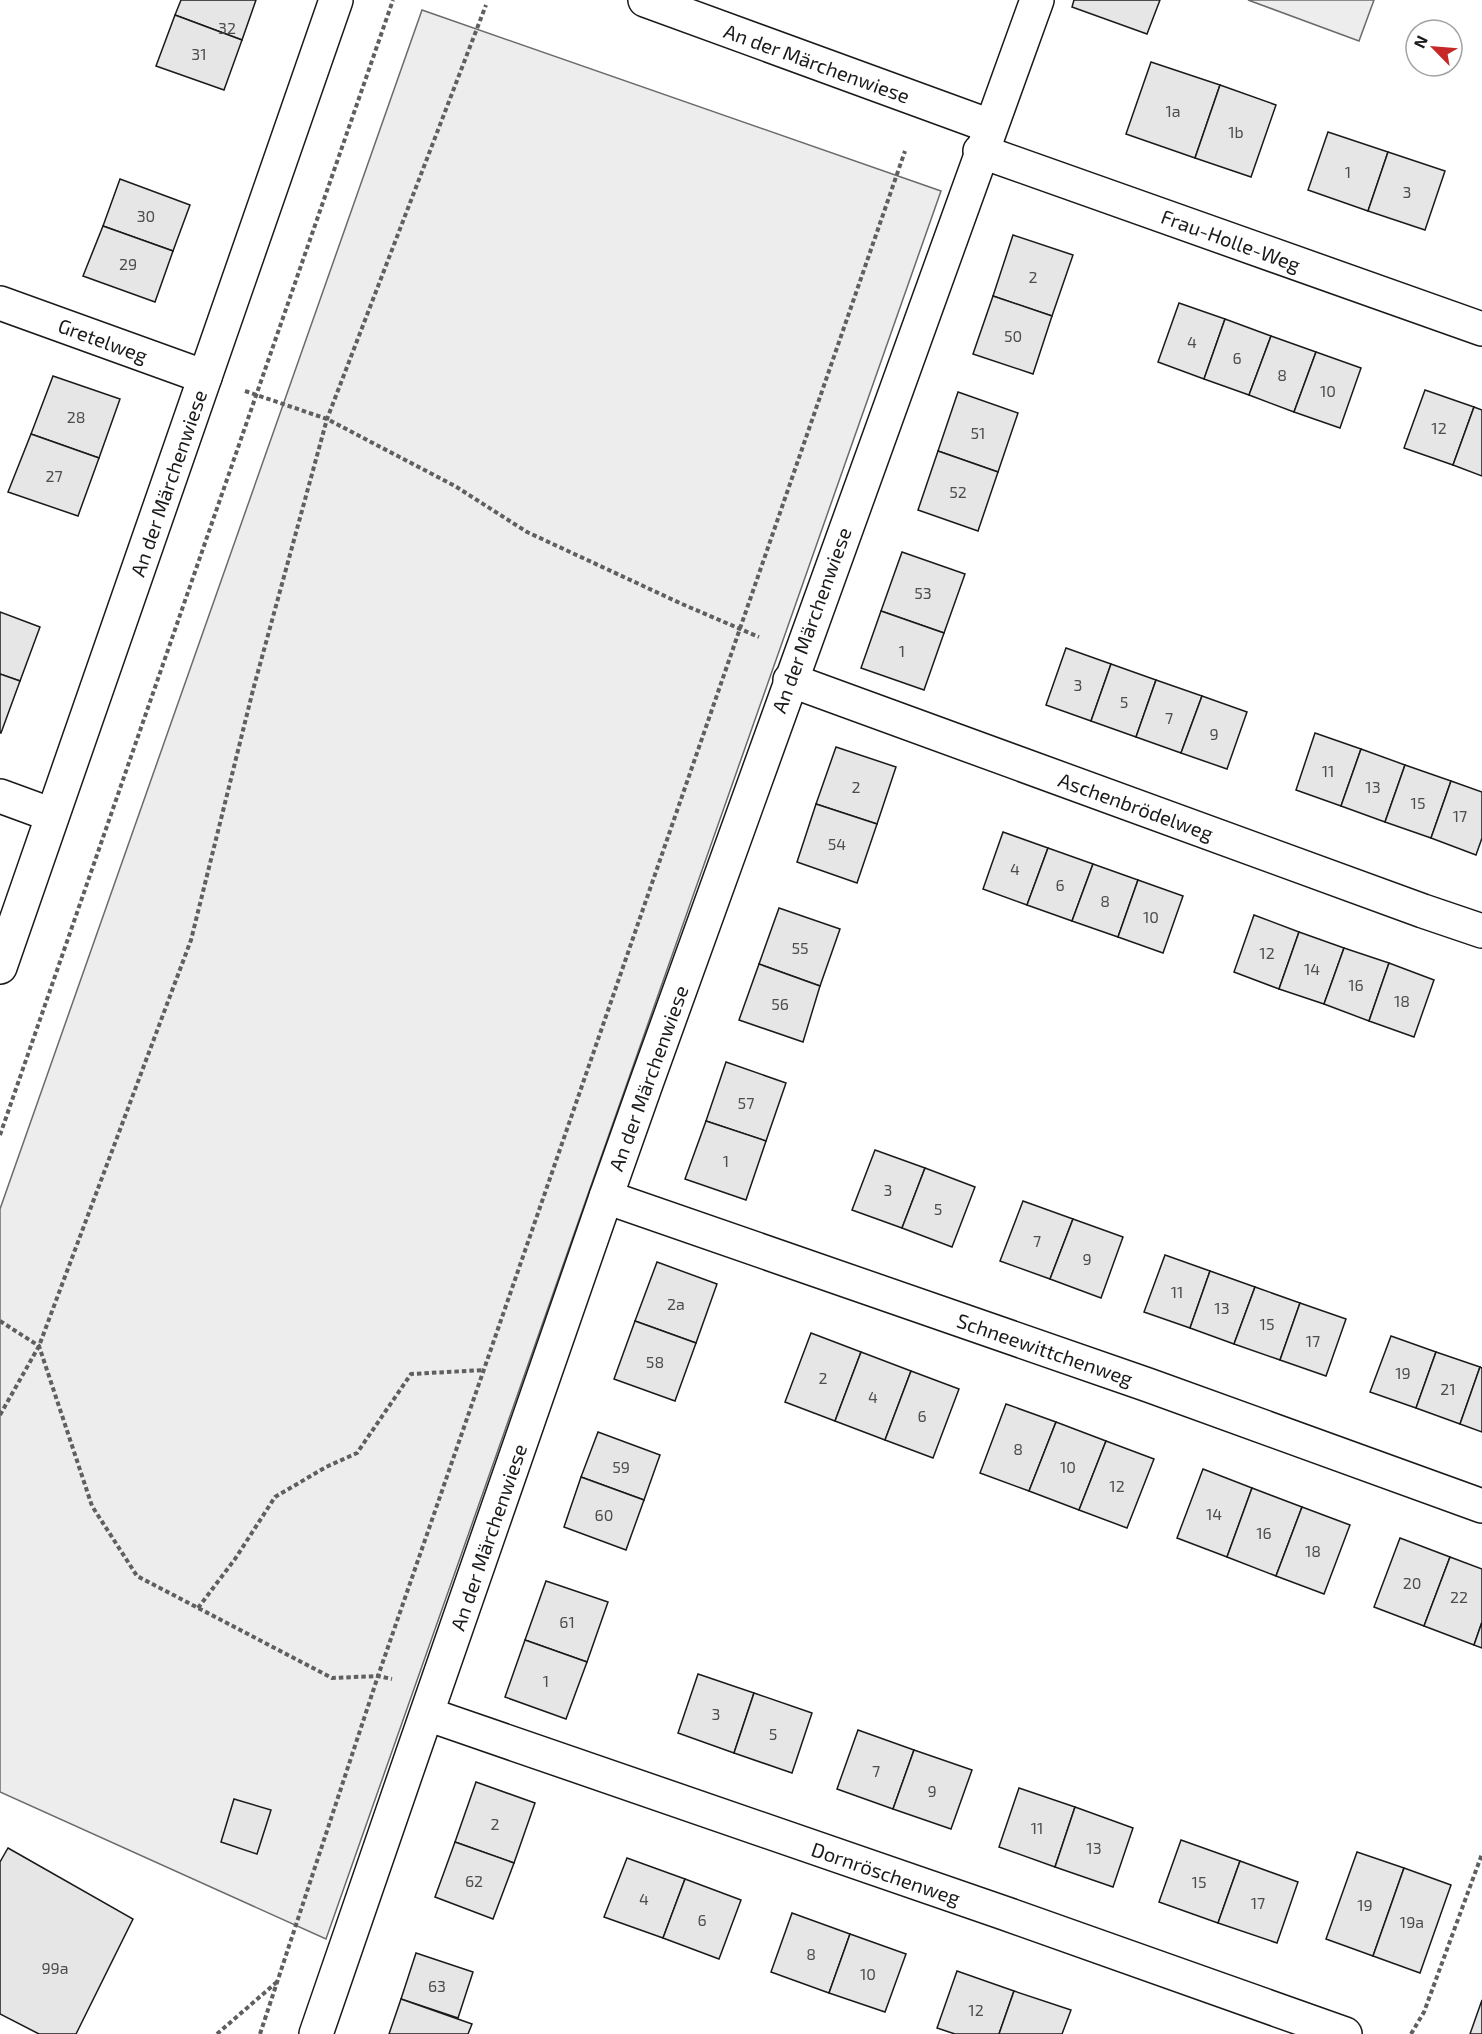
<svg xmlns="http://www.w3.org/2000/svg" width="1482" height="2034" viewBox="0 0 1482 2034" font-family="'Exo 2',sans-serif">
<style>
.built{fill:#ededed;stroke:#6a6a6a;stroke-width:1.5}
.building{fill:#e6e6e6;stroke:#1a1a1a;stroke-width:1.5}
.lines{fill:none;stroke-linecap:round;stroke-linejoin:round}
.minor-casing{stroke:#1a1a1a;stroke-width:36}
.path{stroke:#5f5f5f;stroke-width:4;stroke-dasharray:4.5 3;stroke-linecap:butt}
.minor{stroke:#fff;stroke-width:33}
.labels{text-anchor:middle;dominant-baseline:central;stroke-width:4.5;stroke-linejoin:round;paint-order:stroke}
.number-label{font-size:16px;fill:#4d4d4d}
.street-label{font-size:20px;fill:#1a1a1a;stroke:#fff}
</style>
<rect width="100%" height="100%" fill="#fff"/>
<g class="built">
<path d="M1248 0H1374L1359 41Z"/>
<path d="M422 10 941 191 326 1939 0 1792V1209Z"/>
</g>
<g class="building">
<path d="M181 0H256L242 40 175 15Z"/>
<path d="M1074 0H1160L1147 34 1072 7Z"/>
<path d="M175 15 242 40 224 90 156 66Z"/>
<path d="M1151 62 1220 85 1195 158 1126 134Z"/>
<path d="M1220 85 1276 105 1251 177 1195 158Z"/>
<path d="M1328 132 1388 152 1368 211 1308 190Z"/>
<path d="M1388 152 1445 171 1425 230 1368 211Z"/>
<path d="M120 179 190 205 173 251 103 226Z"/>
<path d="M103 226 173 251 155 302 83 276Z"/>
<path d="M1013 235 1073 255 1052 316 993 296Z"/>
<path d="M993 296 1052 316 1033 374 973 354Z"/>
<path d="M1179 303 1225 319 1204 379 1158 362Z"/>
<path d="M1225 319 1271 336 1249 395 1204 379Z"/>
<path d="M1271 336 1316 352 1294 412 1249 395Z"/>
<path d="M1316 352 1361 368 1340 428 1294 412Z"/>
<path d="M53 376 120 399 99 458 31 434Z"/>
<path d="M1425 390 1474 407 1453 465 1404 448Z"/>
<path d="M958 392 1018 413 998 472 938 451Z"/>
<path d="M1474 407 1482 410V476L1453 465Z"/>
<path d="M31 434 99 458 78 516 8 492Z"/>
<path d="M938 451 998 472 978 531 918 510Z"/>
<path d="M902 552 965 574 944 633 881 611Z"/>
<path d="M881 611 944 633 924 690 861 668Z"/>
<path d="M0 612 40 627 20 681 0 674Z"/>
<path d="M1066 648 1111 664 1091 721 1046 705Z"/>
<path d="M1111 664 1156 680 1136 737 1091 721Z"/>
<path d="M0 674 20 681 1 733H0Z"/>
<path d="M1156 680 1202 696 1181 753 1136 737Z"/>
<path d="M1202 696 1247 712 1227 769 1181 753Z"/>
<path d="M1315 733 1361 749 1341 806 1296 790Z"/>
<path d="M836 747 896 767 877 824 816 804Z"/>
<path d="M1361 749 1405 765 1385 822 1341 806Z"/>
<path d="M1405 765 1451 781 1431 838 1385 822Z"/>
<path d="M1451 781 1482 792V838L1476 855 1431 838Z"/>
<path d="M816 804 877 824 857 883 797 862Z"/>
<path d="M1003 832 1048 848 1027 905 983 889Z"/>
<path d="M1048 848 1093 864 1072 921 1027 905Z"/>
<path d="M1093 864 1138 880 1118 937 1072 921Z"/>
<path d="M1138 880 1183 896 1163 953 1118 937Z"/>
<path d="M779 908 840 929 820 986 759 964Z"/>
<path d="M1254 915 1299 932 1279 989 1234 972Z"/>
<path d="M1299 932 1344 948 1324 1004 1279 989Z"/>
<path d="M1344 948 1389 963 1369 1021 1324 1004Z"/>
<path d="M1389 963 1434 980 1414 1037 1369 1021Z"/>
<path d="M759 964 820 986 803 1042 739 1020Z"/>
<path d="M726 1062 786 1083 766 1141 706 1121Z"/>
<path d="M706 1121 766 1141 746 1200 685 1179Z"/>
<path d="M875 1150 925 1168 902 1228 852 1210Z"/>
<path d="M925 1168 975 1187 952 1247 902 1228Z"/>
<path d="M1023 1201 1073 1219 1050 1279 1000 1261Z"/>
<path d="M1073 1219 1123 1237 1101 1298 1050 1279Z"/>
<path d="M1165 1255 1210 1271 1190 1328 1144 1312Z"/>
<path d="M657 1262 717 1284 696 1343 635 1321Z"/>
<path d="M1210 1271 1255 1287 1234 1344 1190 1328Z"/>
<path d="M1255 1287 1300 1303 1280 1360 1234 1344Z"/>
<path d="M1300 1303 1346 1319 1326 1376 1280 1360Z"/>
<path d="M635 1321 696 1343 675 1401 614 1379Z"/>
<path d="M811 1333 861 1352 835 1421 785 1402Z"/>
<path d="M1391 1336 1436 1352 1416 1408 1370 1392Z"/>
<path d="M861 1352 911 1371 885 1440 835 1421Z"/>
<path d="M1436 1352 1480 1367 1460 1424 1416 1408Z"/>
<path d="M1480 1367 1482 1368V1432L1460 1424Z"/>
<path d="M911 1371 959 1389 933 1458 885 1440Z"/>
<path d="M1006 1404 1056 1422 1029 1491 980 1473Z"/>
<path d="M1056 1422 1106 1441 1079 1510 1029 1491Z"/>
<path d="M598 1432 660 1455 644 1500 581 1477Z"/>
<path d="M1106 1441 1154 1459 1127 1528 1079 1510Z"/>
<path d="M1203 1469 1252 1488 1227 1557 1177 1538Z"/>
<path d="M581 1477 644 1500 626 1550 564 1527Z"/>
<path d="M1252 1488 1302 1507 1276 1576 1227 1557Z"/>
<path d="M1302 1507 1350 1525 1324 1594 1276 1576Z"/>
<path d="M1400 1538 1450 1557 1424 1626 1374 1607Z"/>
<path d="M1450 1557 1482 1569V1622L1474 1645 1424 1626Z"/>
<path d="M546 1581 608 1602 587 1662 525 1640Z"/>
<path d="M1482 1622V1648L1474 1645Z"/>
<path d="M525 1640 587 1662 566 1719 505 1697Z"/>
<path d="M698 1674 754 1693 734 1753 678 1733Z"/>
<path d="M754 1693 812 1713 792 1773 734 1753Z"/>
<path d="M858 1730 914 1750 893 1809 837 1789Z"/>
<path d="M914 1750 972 1770 951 1829 893 1809Z"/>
<path d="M476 1782 535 1803 514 1863 455 1842Z"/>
<path d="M1019 1788 1075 1807 1055 1867 999 1847Z"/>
<path d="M234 1799 271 1810 257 1854 221 1842Z"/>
<path d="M1075 1807 1133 1828 1113 1887 1055 1867Z"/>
<path d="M1181 1840 1240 1861 1218 1923 1159 1902Z"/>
<path d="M455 1842 514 1863 493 1919 435 1897Z"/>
<path d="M8 1848 133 1919 76 2034H39L0 2014V1862Z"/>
<path d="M1357 1852 1404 1868 1373 1956 1326 1939Z"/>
<path d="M627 1858 685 1879 663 1938 604 1917Z"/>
<path d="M1240 1861 1298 1882 1277 1943 1218 1923Z"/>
<path d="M1404 1868 1451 1885 1420 1973 1373 1956Z"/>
<path d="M685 1879 741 1900 719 1959 663 1938Z"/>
<path d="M792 1913 850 1934 829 1993 771 1972Z"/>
<path d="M850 1934 906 1954 885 2012 829 1993Z"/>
<path d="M416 1953 473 1972 458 2018 401 1999Z"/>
<path d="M957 1971 1014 1991 999 2034H955L937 2028Z"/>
<path d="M1014 1991 1071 2010 1062 2034H999Z"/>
<path d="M401 1999 472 2024 468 2034H389Z"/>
<path d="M1482 2000V2034H1470Z"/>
</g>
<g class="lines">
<defs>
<g id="minor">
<path d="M645 0 990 126"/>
<path d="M980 151 1482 329"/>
<path d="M0 303 205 377"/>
<path d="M790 680 1423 911 1482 931"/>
<path d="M0 796 52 815"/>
<path d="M0 967 336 0"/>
<path d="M606 1197 1148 1385 1482 1506"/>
<path d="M427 1714 1004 1913 1345 2034"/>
<path d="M316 2034C413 1754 508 1473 607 1194 748 795 892 397 1037 0"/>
</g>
</defs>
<use href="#minor" class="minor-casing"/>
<g class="path">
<path d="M245 391 327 419 455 486 527 532 682 604 759 637"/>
<path d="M0 1135 393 0"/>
<path d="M0 1321 39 1346 92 1506 137 1576 332 1678 378 1676 392 1679"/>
<path d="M0 1415 39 1346 191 940 253 690 327 419 486 5"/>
<path d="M198 1608 235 1559 275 1497 326 1467 357 1453 411 1374 484 1370"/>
<path d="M217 2034 278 1981"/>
<path d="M260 2034 378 1676 905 151"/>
<path d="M1411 2034 1424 2012 1482 1854"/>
</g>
<use href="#minor" class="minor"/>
</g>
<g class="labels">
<g class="number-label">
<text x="227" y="27">32</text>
<text x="199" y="53">31</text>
<text x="1173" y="110">1a</text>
<text x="1236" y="131">1b</text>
<text x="1348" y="171">1</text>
<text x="1407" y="191">3</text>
<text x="146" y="215">30</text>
<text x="128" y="263">29</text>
<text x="1033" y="276">2</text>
<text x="1013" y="335">50</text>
<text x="1192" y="341">4</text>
<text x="1237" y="357">6</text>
<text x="1282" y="374">8</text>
<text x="1328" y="390">10</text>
<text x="76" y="416">28</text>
<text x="1439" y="427">12</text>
<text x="978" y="432">51</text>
<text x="54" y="475">27</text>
<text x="958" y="491">52</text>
<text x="923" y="592">53</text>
<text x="902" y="650">1</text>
<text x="1078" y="684">3</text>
<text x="1124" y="701">5</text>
<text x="1169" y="717">7</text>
<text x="1214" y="733">9</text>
<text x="1328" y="770">11</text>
<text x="856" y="786">2</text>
<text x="1373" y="786">13</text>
<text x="1418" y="802">15</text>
<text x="1460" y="815">17</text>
<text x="837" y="843">54</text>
<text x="1015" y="868">4</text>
<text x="1060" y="884">6</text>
<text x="1105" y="900">8</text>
<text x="1151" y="916">10</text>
<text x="800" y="947">55</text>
<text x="1267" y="952">12</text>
<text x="1312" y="968">14</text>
<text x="1356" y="984">16</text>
<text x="1402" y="1000">18</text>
<text x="780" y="1003">56</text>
<text x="746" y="1102">57</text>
<text x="726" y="1160">1</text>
<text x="888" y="1189">3</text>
<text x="938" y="1208">5</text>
<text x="1037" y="1240">7</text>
<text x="1087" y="1258">9</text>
<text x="1177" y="1291">11</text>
<text x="676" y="1303">2a</text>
<text x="1222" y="1307">13</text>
<text x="1267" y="1323">15</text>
<text x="1313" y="1340">17</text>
<text x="655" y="1361">58</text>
<text x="1403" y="1372">19</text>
<text x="823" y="1377">2</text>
<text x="1448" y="1388">21</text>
<text x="873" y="1396">4</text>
<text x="922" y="1415">6</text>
<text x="1018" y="1448">8</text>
<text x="621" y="1466">59</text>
<text x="1068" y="1466">10</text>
<text x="1117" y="1485">12</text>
<text x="1214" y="1513">14</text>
<text x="604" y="1514">60</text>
<text x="1264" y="1532">16</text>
<text x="1313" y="1550">18</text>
<text x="1412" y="1582">20</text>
<text x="1459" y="1596">22</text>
<text x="567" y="1621">61</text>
<text x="546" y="1680">1</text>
<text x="716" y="1713">3</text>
<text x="773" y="1733">5</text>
<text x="876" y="1770">7</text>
<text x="932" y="1790">9</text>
<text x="495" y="1823">2</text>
<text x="1037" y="1827">11</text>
<text x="1094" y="1847">13</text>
<text x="474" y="1880">62</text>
<text x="1199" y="1881">15</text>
<text x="644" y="1898">4</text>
<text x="1258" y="1902">17</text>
<text x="1365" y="1904">19</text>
<text x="702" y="1919">6</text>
<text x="1412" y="1921">19a</text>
<text x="811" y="1953">8</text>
<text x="55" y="1967">99a</text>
<text x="868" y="1973">10</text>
<text x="437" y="1985">63</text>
<text x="976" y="2009">12</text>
</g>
<g class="street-label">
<text transform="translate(817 63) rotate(20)">An der Märchenwiese</text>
<text transform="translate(1231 240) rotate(20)">Frau-Holle-Weg</text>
<text transform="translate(103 340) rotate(20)">Gretelweg</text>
<text transform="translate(168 483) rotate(-71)">An der Märchenwiese</text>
<text transform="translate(811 620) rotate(-70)">An der Märchenwiese</text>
<text transform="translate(1136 806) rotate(20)">Aschenbrödelweg</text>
<text transform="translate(648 1078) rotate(-70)">An der Märchenwiese</text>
<text transform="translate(1045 1349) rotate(19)">Schneewittchenweg</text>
<text transform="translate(488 1537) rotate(-71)">An der Märchenwiese</text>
<text transform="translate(886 1873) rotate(19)">Dornröschenweg</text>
</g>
</g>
<g transform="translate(1434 48) rotate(295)"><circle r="28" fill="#ffffff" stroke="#a3a3a3" stroke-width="1.5"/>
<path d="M0-4.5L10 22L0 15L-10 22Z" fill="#c62828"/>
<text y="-9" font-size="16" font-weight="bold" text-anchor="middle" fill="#1a1a1a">N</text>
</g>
</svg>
